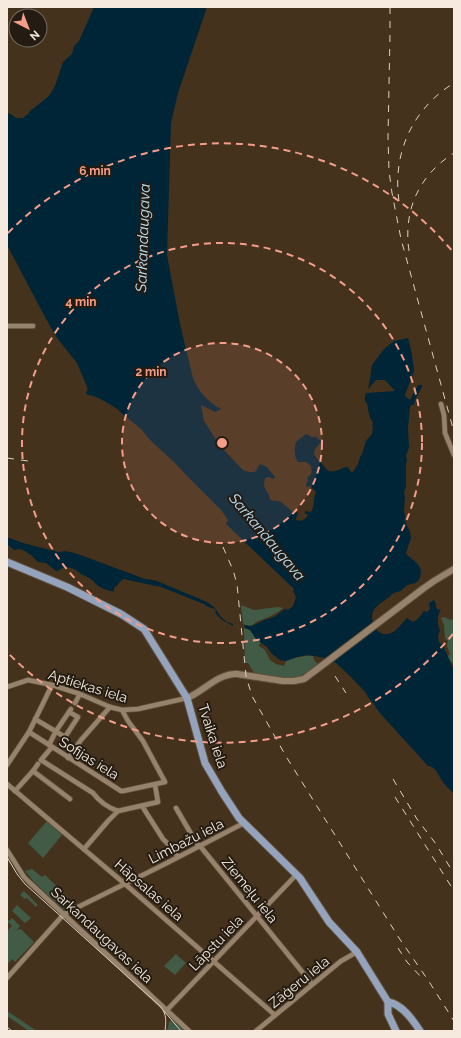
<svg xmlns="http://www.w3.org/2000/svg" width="461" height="1038" viewBox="0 0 461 1038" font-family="Raleway,sans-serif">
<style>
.green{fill:#415b46}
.water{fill:#002537}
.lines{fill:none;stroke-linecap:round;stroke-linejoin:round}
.minor-casing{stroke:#5f503d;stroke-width:6}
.tertiary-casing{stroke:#5f503d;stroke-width:8}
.primary-casing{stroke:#5f503d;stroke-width:9}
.minor{stroke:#97836b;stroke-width:4.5}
.tertiary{stroke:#97836b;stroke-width:6}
.primary{stroke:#95a3bc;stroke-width:7}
.tram{stroke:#ddd1c3;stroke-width:1}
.rail{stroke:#ddd1c3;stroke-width:1;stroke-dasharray:7 7;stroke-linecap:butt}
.ring{fill:none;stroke:#f49e8a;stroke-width:2;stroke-dasharray:7 5}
.labels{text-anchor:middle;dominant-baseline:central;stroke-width:4;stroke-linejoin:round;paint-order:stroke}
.street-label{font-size:14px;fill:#f5eadd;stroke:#241c12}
.water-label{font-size:15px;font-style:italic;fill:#bbe2f9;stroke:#241c12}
.centre{fill:#f49e8a;stroke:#241c12;stroke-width:2}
.ring-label{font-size:12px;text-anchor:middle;font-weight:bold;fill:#f49e8a;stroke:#241c12;stroke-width:4;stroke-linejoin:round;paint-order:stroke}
</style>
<rect width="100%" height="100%" fill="#44321d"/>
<g class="green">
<path d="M241 605 254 610 278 607 283 608 278 612 271 616 256 622C253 626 246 628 243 623Z"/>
<path d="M443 617 451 620 454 618V666L452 662 449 661 447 657 450 654 447 646 448 641 445 638 444 625 441 618Z"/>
<path d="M245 628C255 631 253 636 261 643L259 644V646L265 650 270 660 276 664 284 666 286 661C295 658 305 655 313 656L314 660 318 664C313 668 308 673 302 675 287 682 269 675 254 673L248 663H245L244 629Z"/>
<path d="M47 821 62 835 43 858 28 843Z"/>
<path d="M32 869 42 877 45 875 76 905 65 911 34 882 25 871Z"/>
<path d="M24 891 38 905 36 907 27 898 25 899 20 895Z"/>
<path d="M17 905 31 918 25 923 12 911Z"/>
<path d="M12 918 20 926 17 930 21 929 34 942 15 962 12 959 9 963 7 962V931L12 926 7 921V919L9 921Z"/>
<path d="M176 954 186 963 175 975 164 966Z"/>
<path d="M7 1011 37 1031H29L7 1016Z"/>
<path d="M173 1018 186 1031H167L169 1022Z"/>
</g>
<g class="water">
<path d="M94 7H207L178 93 171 123 167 255 180 324 193 378C198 391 208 402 221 409L215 412 201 405 204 421 220 446 243 470 249 472H255L260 464 267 467 275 477 274 479 268 477 265 478C262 492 268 488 270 499L273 501C281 499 286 507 293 512H297L298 514 296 518V520C301 522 305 520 308 515V514H305V511L311 512C315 506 313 499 316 492L310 486 307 487 306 485 308 480 307 478C313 473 312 473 311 466L306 462H298C294 457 294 448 296 442L306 434 312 437H317L318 438 317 439 321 440V442L315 449 314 454C316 458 319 461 322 464 326 469 329 473 335 471 340 470 343 467 348 467L351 472H353L358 464 360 457 362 454 366 441 372 434 373 427 372 425 373 423C372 420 369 417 369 413 367 408 369 405 365 401V395L366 393 395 391 385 380H376L368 389 370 379 372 365 384 349 394 341 408 338 412 354 414 371 405 395V396L410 400 418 385H422V387L416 398 414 405H411L410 407 408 428 409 448 406 456 407 459 406 465V486L404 493 405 496 404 512 405 515V521L410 532 411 538 406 553 407 555C414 561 424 566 420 577 418 584 413 583 408 585 405 586 403 589 401 591 398 592 395 592 392 594 391 595 390 597 388 598 377 606 368 610 374 625 377 635 388 637 396 630 400 626 403 622 407 618L413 622C418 620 421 615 424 611L427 612 430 609 429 603 434 600 436 604V607L438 610 441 609C437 615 437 625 440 630L438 636 439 642 443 645 454 670V794C450 789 444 785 441 779 437 773 436 767 428 766L379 712 373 703 368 697 366 693 351 677 336 663 325 658 308 655 297 657 286 661 280 660 272 654 267 647 256 639 250 630 245 628 244 625 252 626 264 620 274 617 285 609 288 610 293 606 296 597 293 591 294 589 226 524 228 520 221 510 186 475 175 463 150 440 141 429 119 411V410C110 405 97 395 88 395L86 393 88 389 77 363 57 338 45 317 7 245V112L16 118H23L28 114 30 111 49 96 55 86 63 62 72 54 74 46 79 41Z"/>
<path d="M7 537 23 543 58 552 65 551 75 553 137 576C144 580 150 579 157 581L207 602 215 608 221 617 227 622 233 624V626L222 620 215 613 216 611 215 609 206 606 204 604 161 587 137 582 124 579C119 581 118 586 114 588V592C108 590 101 589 96 584 93 582 95 582 92 580 89 577 84 576 81 574 74 568 67 564 58 571H56L46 563 38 562 31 555 23 550 20 549 14 550 7 544Z"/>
</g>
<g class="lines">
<defs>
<g id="minor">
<path d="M7 326H33"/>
<path d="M441 404 444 415 445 433 454 455"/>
<path d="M7 687 28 680 52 685 80 694 110 707 122 710 138 709 187 698"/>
<path d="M75 703 80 694"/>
<path d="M35 719 65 737 78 717 69 712"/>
<path d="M29 732 121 791H123L165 782 143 741 128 721 122 710"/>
<path d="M49 745 56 731 71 709"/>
<path d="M52 747 41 760 93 793C99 801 109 808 118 811L158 802 155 785"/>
<path d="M68 758 81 740 110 707"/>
<path d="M7 765 29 732 52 685"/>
<path d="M33 771 38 764"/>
<path d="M7 784 125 884 275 1015"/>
<path d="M15 791 33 771 70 799"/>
<path d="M142 806 163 839 172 848 178 857"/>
<path d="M176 808 197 844 200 846 312 984"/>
<path d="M84 849 108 821 118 811"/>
<path d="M7 850 24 877 28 881 189 1031"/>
<path d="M7 978 64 914 165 864 244 823"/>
<path d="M167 1010 297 874"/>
<path d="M256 1031 341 961 357 952"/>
</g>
<path id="tertiary" d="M187 698C203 692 218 673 237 674L283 681H294L304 679 320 667 424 588 434 581 454 569"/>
<g id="primary">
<path d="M7 562 67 587 121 614 144 629 187 698 205 763 222 792 239 818 300 878 329 922 357 952 388 1002V1014L396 1031"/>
<path d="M388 1002C402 1004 413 1020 420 1031"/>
</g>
</defs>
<use href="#minor" class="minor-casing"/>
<use href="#tertiary" class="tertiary-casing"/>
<use href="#primary" class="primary-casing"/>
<use href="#minor" class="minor"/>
<use href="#tertiary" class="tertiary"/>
<use href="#primary" class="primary"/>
<g class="tram">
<path d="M7 857 17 874 25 884 161 1007C167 1015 166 1022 165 1031"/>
<path d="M164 1011 181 1031"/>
</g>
<g class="rail">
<path d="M390 7V34L388 137 389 171 392 193 401 239 454 432"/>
<path d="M399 201C392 153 413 108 454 83"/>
<path d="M409 251C403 210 419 175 454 153"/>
<path d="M7 458 28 461"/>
<path d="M223 547 233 570 237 584 246 676 252 696 287 758 399 938 428 980 454 1021"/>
<path d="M335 676 346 693"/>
<path d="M393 779 417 819 436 844 454 874"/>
<path d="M395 797 454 891"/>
<path d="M398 948 407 962 422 978"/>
<path d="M7 1027 12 1031"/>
</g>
</g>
<circle cx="222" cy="443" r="100" fill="#f49e8a" fill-opacity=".12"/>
<g class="ring">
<circle cx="222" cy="443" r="100"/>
<circle cx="222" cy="443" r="200"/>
<path d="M453 634A300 300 0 0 1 8 653M8 233A300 300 0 0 1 453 252"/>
</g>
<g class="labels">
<g class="street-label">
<text transform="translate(88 686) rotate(17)">Aptiekas iela</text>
<text transform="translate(213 736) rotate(72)">Tvaika iela</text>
<text transform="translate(89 758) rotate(32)">Sofijas iela</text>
<text transform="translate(186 841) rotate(-27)">Limbažu iela</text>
<text transform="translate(149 890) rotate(41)">Hāpsalas iela</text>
<text transform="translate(250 890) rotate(51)">Ziemeļu iela</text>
<text transform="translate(102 935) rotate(43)">Sarkandaugavas iela</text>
<text transform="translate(216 943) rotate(-46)">Lāpstu iela</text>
<text transform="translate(299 982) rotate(-39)">Zāģeru iela</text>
</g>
<g class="water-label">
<text transform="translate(143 238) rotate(-88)">Sarkandaugava</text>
<text transform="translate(267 537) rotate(50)">Sarkandaugava</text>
</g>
</g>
<circle cx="222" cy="443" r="6" class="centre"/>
<g class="ring-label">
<text x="95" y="175">6 min</text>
<text x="81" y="306">4 min</text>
<text x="151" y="376">2 min</text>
</g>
<rect width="461" height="1038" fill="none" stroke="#f5eadd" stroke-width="16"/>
<g transform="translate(28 28) rotate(138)"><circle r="19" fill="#241c12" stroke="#786e63"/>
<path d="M0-3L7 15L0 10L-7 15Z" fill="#f49e8a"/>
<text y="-6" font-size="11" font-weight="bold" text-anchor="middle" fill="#f5eadd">N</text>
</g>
</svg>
